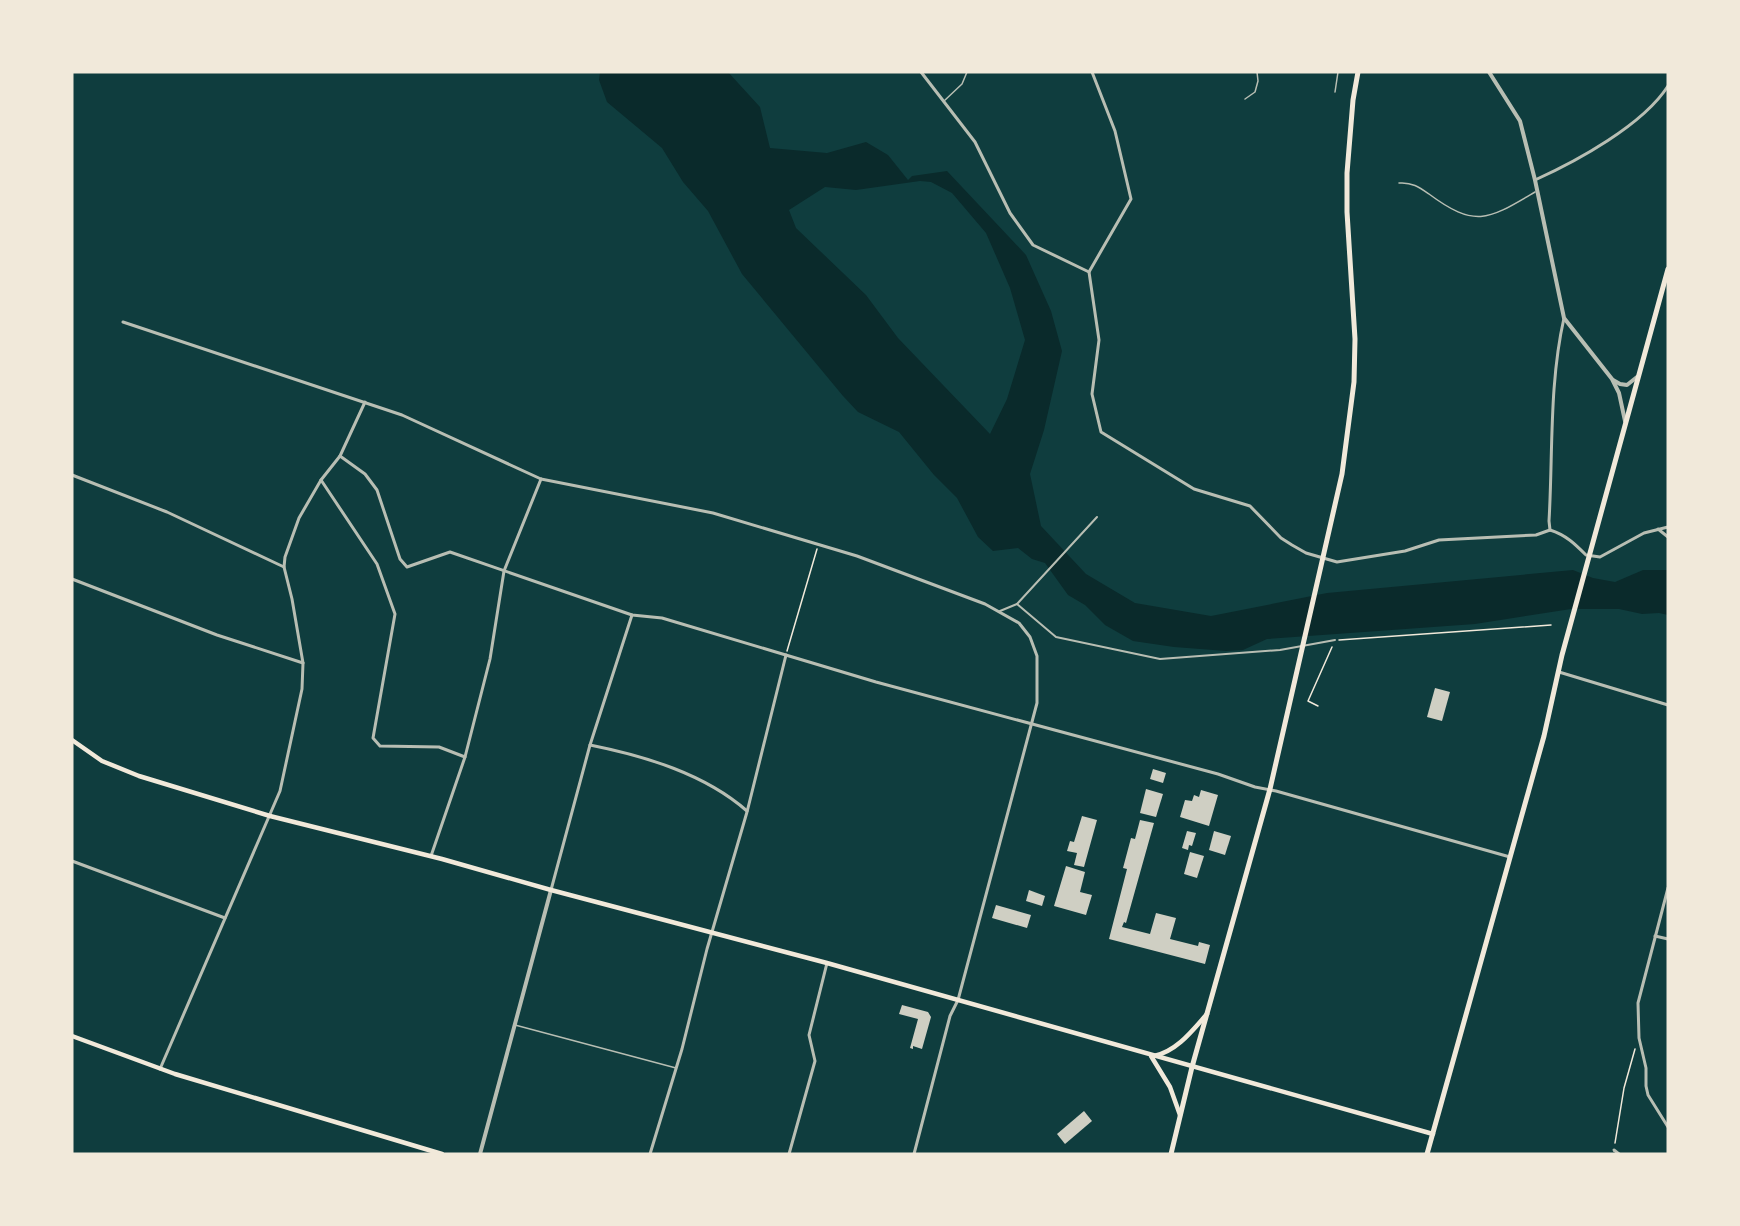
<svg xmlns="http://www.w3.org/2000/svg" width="1740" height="1226" viewBox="0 0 1740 1226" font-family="Commissioner,sans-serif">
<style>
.water{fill:#0a2a2b;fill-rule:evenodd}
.building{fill:#cfcfc3}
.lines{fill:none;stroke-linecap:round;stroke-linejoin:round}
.path{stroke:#f1e9da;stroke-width:1.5}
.service{stroke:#b8beb3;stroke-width:1.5}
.pedestrian{stroke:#b8beb3;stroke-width:2}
.minor{stroke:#b8beb3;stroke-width:3}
.tertiary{stroke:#b8beb3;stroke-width:4}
.secondary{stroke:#f1e9da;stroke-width:4.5}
.primary{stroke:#f1e9da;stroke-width:5}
</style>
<rect width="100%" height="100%" fill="#0f3d3e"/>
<path class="water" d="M600 72H728L760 107 770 148 827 153 866 142 888 155 908 180 912 176 947 171 1026 255 1051 311 1062 351 1044 430 1030 474 1041 526 1086 574 1135 603 1211 616 1327 593 1573 570 1593 578 1615 582 1643 570H1668V615L1659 613 1642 614 1619 609H1571L1475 624 1267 639 1243 650 1226 651 1174 647 1133 641 1105 625 1085 605 1068 595 1045 563 1032 559 1018 548 993 551 978 537 957 498 934 475 899 432 858 412 843 396 742 274 708 211 683 182 662 148 607 102 599 80ZM920 181 931 182 952 193 986 233 1010 288 1025 340 1007 399 990 434 898 338 866 295 796 228 789 210 825 187 856 190Z"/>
<g class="building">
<path d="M1435 688 1450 692 1442 721 1427 717Z"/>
<path d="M1153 769 1166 773 1163 783 1150 779Z"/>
<path d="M1146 789 1163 794 1156 817 1140 813Z"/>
<path d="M1201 790 1218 795 1209 826 1180 817 1185 800 1192 801 1194 795 1199 797Z"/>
<path d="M1082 816 1097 820 1084 867 1074 865 1077 853 1067 851 1070 841 1074 842Z"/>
<path d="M1140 820 1154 823 1126 923 1124 922 1122 927 1150 934 1156 913 1176 918 1170 939 1198 946 1199 942 1210 945 1205 964 1109 939 1127 869 1123 868 1131 838 1135 839Z"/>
<path d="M1187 831 1196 833 1192 846 1189 845 1188 850 1182 848Z"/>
<path d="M1214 831 1231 836 1225 855 1209 850Z"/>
<path d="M1190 852 1204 856 1197 878 1184 874Z"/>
<path d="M1066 866 1085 872 1080 892 1092 895 1086 915 1054 906Z"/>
<path d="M1029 890 1045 896 1042 906 1026 901Z"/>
<path d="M996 905 1031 915 1027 928 992 918Z"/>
<path d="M902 1005 928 1012 931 1017 922 1049 913 1046V1049L910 1048 918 1019 899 1014Z"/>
<path d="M1084 1111 1092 1121 1065 1144 1057 1134Z"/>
</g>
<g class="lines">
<g class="path">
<path d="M1339 640 1551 625"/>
<path d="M787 651 817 549"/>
<path d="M1318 706 1308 701 1332 647"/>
<path d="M1615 1143 1624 1088 1635 1049"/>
</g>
<g class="service">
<path d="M1335 92 1338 72"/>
<path d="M1245 99 1255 92 1258 81 1257 72"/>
<path d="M944 101 962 84 967 72"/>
<path d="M1399 183C1412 182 1419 187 1429 194 1476 229 1489 219 1535 192"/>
<path d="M515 1025 676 1068"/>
</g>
<g class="pedestrian">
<path d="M1017 604 1097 517"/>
<path d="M1000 611 1017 604 1056 637 1160 659 1280 650 1335 640"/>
</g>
<g class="minor">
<path d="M921 72 975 142 1010 213 1033 245 1089 272"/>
<path d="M1092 72 1115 131 1131 199 1089 272 1099 340 1092 394 1101 432 1194 489 1250 506 1281 538 1292 545 1306 553 1337 562 1405 551 1439 540 1536 535 1550 530"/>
<path d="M1535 180C1577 161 1643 125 1668 86"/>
<path d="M123 322 402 415 541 479 713 513 857 556 985 604 1019 623 1030 637 1037 656V703L958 1000 950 1016 914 1154"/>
<path d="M340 456 365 474 377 490 400 559 407 567 450 552 632 615 662 618 876 682 1218 774 1255 787 1276 791 1510 857"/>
<path d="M72 475 167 512 284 567"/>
<path d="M321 480 377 564 395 614 373 738 380 746 439 747 465 757"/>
<path d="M1658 529 1668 537"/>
<path d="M1550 530 1549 521C1553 454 1549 384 1564 318"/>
<path d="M1550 530C1566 535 1575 544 1586 555L1600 557 1644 533 1668 527"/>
<path d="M72 579 217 635 303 663"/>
<path d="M1559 672 1668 705"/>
<path d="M590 745C645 756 705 774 747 811"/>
<path d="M431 856 465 757 490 659 504 571 541 479"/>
<path d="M72 861 225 918"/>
<path d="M1668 888 1638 1003 1639 1038 1646 1068V1086L1648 1095 1668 1127"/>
<path d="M551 890 590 745 632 615"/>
<path d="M1655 936 1668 939"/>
<path d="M160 1069 280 791 302 689 303 663 292 599 284 567 285 557 299 518 321 480 340 456 365 402"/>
<path d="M1614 1150 1619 1154"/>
<path d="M650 1154 682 1049 707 949 747 812 786 655"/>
<path d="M789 1154 815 1061 809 1035 827 963"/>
</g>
<g class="tertiary">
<path d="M1489 72 1520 121 1535 180 1564 318 1612 379 1619 393 1625 421"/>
<path d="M1613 380 1620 384 1627 385 1637 377"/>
<path d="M480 1154 551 890"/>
</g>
<g class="secondary">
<path d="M72 740 102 761 139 776 270 816 442 859 551 890 827 963 1433 1134"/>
<path d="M72 1036 175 1074 442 1154"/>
<path d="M1151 1056 1170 1087 1180 1115"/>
<path d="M1154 1056C1177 1051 1192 1031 1207 1014"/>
</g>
<g class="primary">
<path d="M1171 1154 1192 1067 1270 789 1342 474 1354 382 1355 339 1347 212V173L1353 100 1358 72"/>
<path d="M1427 1154 1544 736 1562 655 1668 269"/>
</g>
</g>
<rect width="1740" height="1226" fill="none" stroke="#f1e9da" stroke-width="147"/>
</svg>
